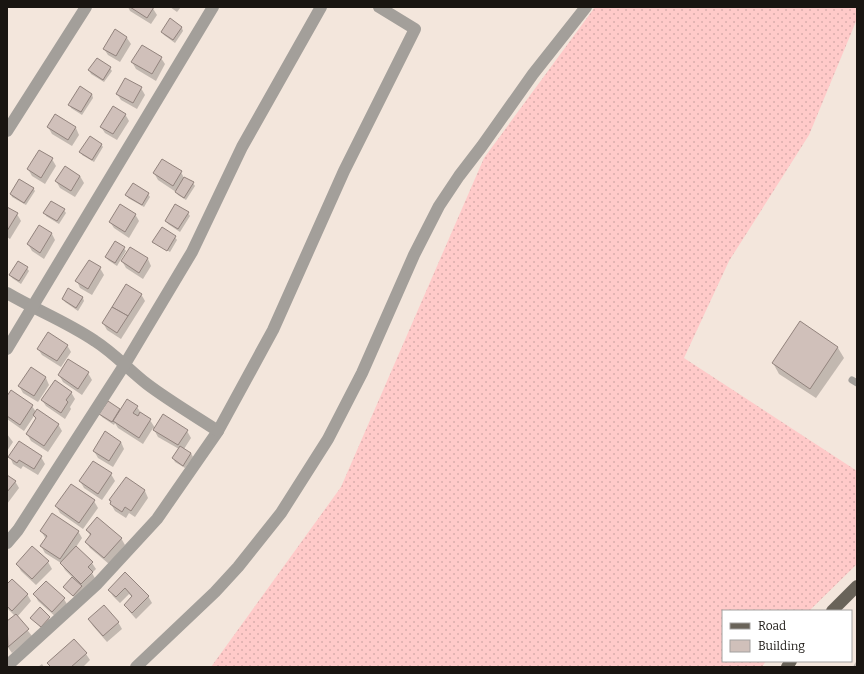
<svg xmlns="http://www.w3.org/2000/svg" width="864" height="674" viewBox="0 0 864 674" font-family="Bitter,serif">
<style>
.grass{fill:url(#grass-dots)}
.shadow{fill:#0003}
.building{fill:#d0c0ba;stroke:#92837d}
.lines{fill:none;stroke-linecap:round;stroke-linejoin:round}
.service{stroke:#a39f9a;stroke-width:7}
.minor{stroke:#a39f9a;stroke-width:12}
.tertiary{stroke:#a39f9a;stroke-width:12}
.primary{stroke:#696359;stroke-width:12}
</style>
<defs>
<pattern id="grass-dots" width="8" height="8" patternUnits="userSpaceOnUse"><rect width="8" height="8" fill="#ffcac9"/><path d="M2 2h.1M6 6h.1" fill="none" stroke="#daadac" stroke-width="1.8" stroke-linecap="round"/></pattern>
</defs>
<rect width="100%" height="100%" fill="#f3e6dc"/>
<path class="grass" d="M595 7H857V19L809 135 729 261 684 358 857 471V564L809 611H723V661H766L762 667H211L341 487 484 158Z"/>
<g class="shadow">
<path d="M128 7H152L157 15 151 24 130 11Z"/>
<path d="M170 7H181L177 12Z"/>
<path d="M171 20 182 28 183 31 175 43 164 35 162 32Z"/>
<path d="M115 31 127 38 131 44 120 62 108 55 104 49Z"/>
<path d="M161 58 165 64 156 81 136 69 132 62Z"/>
<path d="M110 68 112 71 104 82 91 74 89 70Z"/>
<path d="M141 88 145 95 137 109 121 100 117 94Z"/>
<path d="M92 94 93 98 82 115 71 108 70 105Z"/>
<path d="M125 114 129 121 117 140 105 133 101 127Z"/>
<path d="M55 116 76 128 79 135 72 146 52 134 48 127Z"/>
<path d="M101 144 103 147 94 162 82 155 81 152Z"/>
<path d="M39 151 52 159 56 166 45 184 32 176 28 169Z"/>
<path d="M181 172 184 178 193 183 195 186 186 200 178 195 176 192 158 180 154 173Z"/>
<path d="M80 176 84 183 75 197 60 188 56 181Z"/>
<path d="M133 184 148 194 150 197 144 207 128 198 127 195Z"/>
<path d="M33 188 35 191 26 205 12 197 11 194Z"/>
<path d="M7 208 17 214 21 221 10 239 7 237Z"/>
<path d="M64 210 66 213 59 224 46 216 45 213Z"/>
<path d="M188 213 190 216 180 232 168 224 166 221Z"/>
<path d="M135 214 139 221 129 238 114 228 110 222Z"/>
<path d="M52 234 55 240 44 259 32 251 28 244Z"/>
<path d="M175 237 177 240 170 252 154 242V244L153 242Z"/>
<path d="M124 248 126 251 117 266 108 260 106 257Z"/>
<path d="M130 248 148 259 151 266 143 279 126 268 122 261Z"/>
<path d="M27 268 29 271 21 284 12 278 10 275Z"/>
<path d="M100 268 104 275 92 295 80 288 77 281Z"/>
<path d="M69 290 83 298 84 301 78 311 65 302 63 299Z"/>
<path d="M141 294 145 301 121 339 107 330 103 323Z"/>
<path d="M800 322 838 348 844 358 816 398 779 374 773 363Z"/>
<path d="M67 345 71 352 61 367 42 355 38 349Z"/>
<path d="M31 368 46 378 49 385 38 402 23 393 19 386Z"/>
<path d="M88 373 92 380 82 395 63 382 59 375Z"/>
<path d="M71 392 75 399 70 407 71 409 65 419 46 406 42 400Z"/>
<path d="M7 398 32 406 36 412 58 424 62 431 48 452 31 441 27 434 36 420 34 416 24 431 7 419Z"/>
<path d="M137 407 141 413 150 420 155 428 187 431 191 438 184 449 191 453 193 457 185 468 175 462 173 458 179 449 158 437 153 428 143 444 118 428 115 423 114 425 102 417 100 414Z"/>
<path d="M7 434 13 442 7 451Z"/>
<path d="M121 442 124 449 113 467 98 458 94 451Z"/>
<path d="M10 457H41L45 464 38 475 23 466 21 469 13 464Z"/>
<path d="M111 474 115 481 102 500 84 488 80 481Z"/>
<path d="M7 477 15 481 19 488 7 504Z"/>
<path d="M126 478 145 491 148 498 135 517 129 513 126 518 115 511 111 504Z"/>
<path d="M72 485 94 501 98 508 83 529 60 513 56 506Z"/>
<path d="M87 530 121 538 125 545 109 564 90 548 86 542 91 537Z"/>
<path d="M41 531H78L82 538 76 547 92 563 96 569 92 573 96 580 75 598 64 587 73 578 65 570 61 563 45 553 41 546 46 539Z"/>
<path d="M48 562 52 569 36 585 21 571 17 564Z"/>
<path d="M125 574 148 596 152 603 136 619 129 611 125 605 132 597 129 594 120 603 113 596 109 590Z"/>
<path d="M7 585 27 594 31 601 17 617 32 636 12 653 7 646V623L15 616 7 608Z"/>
<path d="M35 595 64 599 68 606 57 618 38 601Z"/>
<path d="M40 609 51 621 43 630 32 618Z"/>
<path d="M89 620 118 622 122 629 107 642 93 626Z"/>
<path d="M86 654 90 660 83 667H51Z"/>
<path d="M857 660V667H853Z"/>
<path d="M42 664 44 667H38Z"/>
</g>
<g class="building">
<path d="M130 7H154L147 18Z"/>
<path d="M170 18 182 27 173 40 161 32Z"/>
<path d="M115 29 127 37 116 56 103 49Z"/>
<path d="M142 45 162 57 152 74 131 62Z"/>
<path d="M97 58 111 67 103 80 88 70Z"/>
<path d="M125 78 142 87 133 103 116 94Z"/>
<path d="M80 86 92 94 81 112 68 105Z"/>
<path d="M113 106 126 114 113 134 100 127Z"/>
<path d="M55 114 76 127 68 140 47 127Z"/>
<path d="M90 136 102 144 92 160 79 152Z"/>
<path d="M39 150 53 158 41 178 27 169Z"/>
<path d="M162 159 182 171 173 186 153 173Z"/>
<path d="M65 166 80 176 71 191 55 181Z"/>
<path d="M184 177 194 182 184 198 175 192Z"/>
<path d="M19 179 34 188 24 203 10 194Z"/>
<path d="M133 183 149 193 142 205 125 195Z"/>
<path d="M51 201 65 209 57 221 43 213Z"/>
<path d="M120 204 136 214 125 232 109 222Z"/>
<path d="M175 204 189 212 178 229 165 221Z"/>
<path d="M7 207 18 213 7 231Z"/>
<path d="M39 225 52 233 40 253 27 244Z"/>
<path d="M162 227 176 236 167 251 152 242Z"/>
<path d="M115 241 125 247 115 263 105 257Z"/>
<path d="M130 247 148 258 139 273 121 261Z"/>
<path d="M89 260 101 267 88 289 75 281Z"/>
<path d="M18 261 28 267 19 281 9 275Z"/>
<path d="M126 284 142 294 128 316 112 307Z"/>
<path d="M68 288 83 297 76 308 62 299Z"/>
<path d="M112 307 128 316 117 333 102 323Z"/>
<path d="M800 321 838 347 810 389 772 363Z"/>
<path d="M48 332 68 345 57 361 37 349Z"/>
<path d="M68 359 89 372 78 389 58 375Z"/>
<path d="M31 367 46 377 34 396 18 386Z"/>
<path d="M55 380 72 392 66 400 68 402 61 413 41 400Z"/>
<path d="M11 390 33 405 20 425 7 416V396Z"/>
<path d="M127 399 138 406 133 413 138 416 140 412 151 419 139 438 113 421Z"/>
<path d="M108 401 120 409 112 422 99 414Z"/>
<path d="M37 409 59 424 44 446 26 434 36 418 33 415Z"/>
<path d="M163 414 188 430 178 445 153 430Z"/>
<path d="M105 431 121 442 109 461 93 451Z"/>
<path d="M19 441 42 456 34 469 19 460 17 463 8 457Z"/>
<path d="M180 446 191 453 183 466 172 458Z"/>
<path d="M93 461 112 473 98 494 79 481Z"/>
<path d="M7 475 16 481 7 492Z"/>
<path d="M126 477 145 490 131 511 125 507 122 512 110 504 111 501 109 500Z"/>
<path d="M71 484 95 500 79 523 55 506Z"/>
<path d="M52 513 79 531 60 559 40 546 47 536 40 531Z"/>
<path d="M97 517 122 538 104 558 85 542 91 534 86 530Z"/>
<path d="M32 546 49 561 32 579 16 564Z"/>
<path d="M76 546 93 562 88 567 93 572 81 584 60 563Z"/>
<path d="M125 572 149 596 132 613 124 605 132 596 125 588 116 597 108 590Z"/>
<path d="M72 577 82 586 73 596 63 587Z"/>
<path d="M12 579 28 594 12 611 7 606V584Z"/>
<path d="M46 581 65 598 52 612 33 594Z"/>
<path d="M104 605 119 622 103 636 88 619Z"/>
<path d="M40 607 50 617 41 627 30 618Z"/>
<path d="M16 614 29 629 8 647 7 621Z"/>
<path d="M74 639 87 653 71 667H51L47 663Z"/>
</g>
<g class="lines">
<path class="service" d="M852 380 857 383"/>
<g class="minor">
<path d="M7 293C36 310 67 322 95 341 114 353 129 370 147 384 168 400 195 416 218 431L157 519 97 584 7 666"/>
<path d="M7 349 213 7"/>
<path d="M218 431 273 330 344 171 415 29 379 7"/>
<path d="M7 543 18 530 125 364 192 252 242 147 321 7"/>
</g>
<g class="tertiary">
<path d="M7 131 86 7"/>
<path d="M136 667 215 592 238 567 281 513 328 439 362 373 414 255 439 206 459 176 482 146 533 74 586 7"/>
</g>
<g class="primary">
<path d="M832 611 857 586"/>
<path d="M787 667 791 661"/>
</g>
</g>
<rect width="864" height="674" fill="none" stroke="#191511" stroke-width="16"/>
<rect x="722" y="610" width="130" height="52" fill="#ffffff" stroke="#a3a1a0"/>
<rect x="730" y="623" width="20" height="6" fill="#696359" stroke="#a3a1a0"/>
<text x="758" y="630" font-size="12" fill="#191511">Road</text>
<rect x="730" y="640" width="20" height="12" fill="#d0c0ba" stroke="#a3a1a0"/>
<text x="758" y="650" font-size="12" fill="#191511">Building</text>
</svg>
